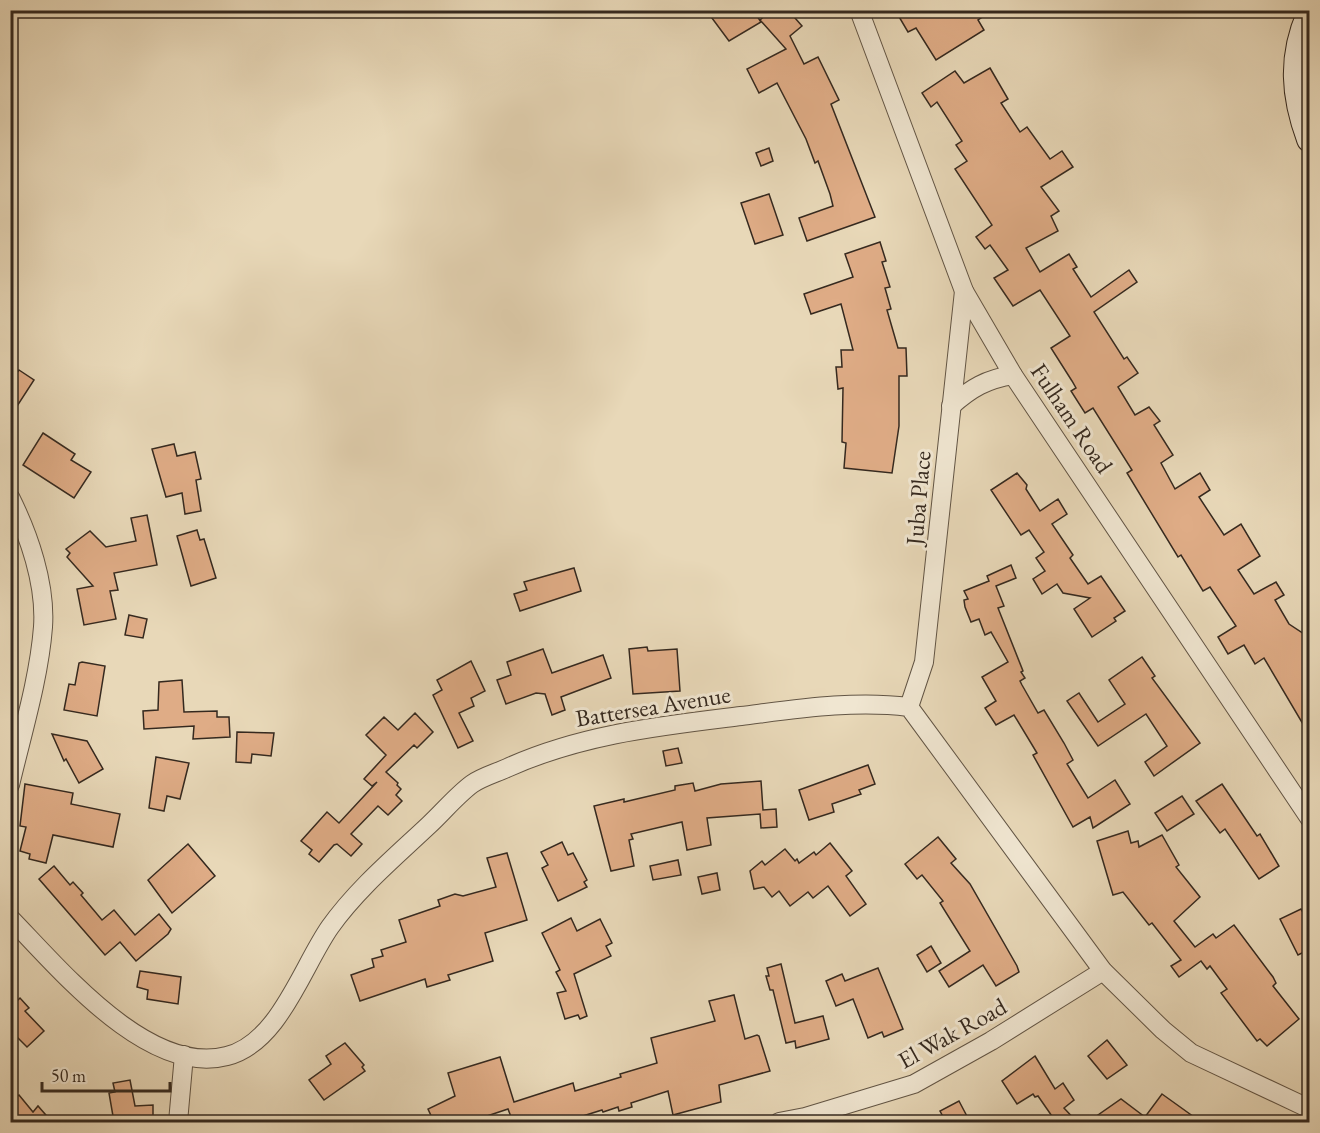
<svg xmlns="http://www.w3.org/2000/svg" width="1320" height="1133" viewBox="0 0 1320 1133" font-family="'EB Garamond',serif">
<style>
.building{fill:#dfac86;stroke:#35291f;stroke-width:1.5}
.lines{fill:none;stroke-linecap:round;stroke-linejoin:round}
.street-casing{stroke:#625545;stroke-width:20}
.secondary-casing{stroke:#35291f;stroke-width:28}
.street{stroke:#f0e6d1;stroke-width:18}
.secondary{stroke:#f0e6d1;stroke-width:26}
.labels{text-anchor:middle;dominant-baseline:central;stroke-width:6;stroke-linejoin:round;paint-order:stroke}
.street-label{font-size:24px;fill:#35291f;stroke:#f0e6d1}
</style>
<rect width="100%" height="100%" fill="#e8d8b8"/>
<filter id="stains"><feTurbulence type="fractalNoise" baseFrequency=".00333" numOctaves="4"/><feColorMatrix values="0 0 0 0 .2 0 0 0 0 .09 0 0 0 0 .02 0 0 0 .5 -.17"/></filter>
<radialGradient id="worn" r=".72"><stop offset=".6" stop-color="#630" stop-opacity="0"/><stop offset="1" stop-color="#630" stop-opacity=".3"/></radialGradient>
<g class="building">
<path d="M706 10H729L733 17 743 10H753L761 22 729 41Z"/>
<path d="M771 10H788L802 26 790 36 804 64 818 57 839 100 831 104 875 217 807 241 799 218 833 206 830 194 818 161 815 163 806 139 777 83 759 93 747 69 786 49 760 20Z"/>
<path d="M895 10H993L978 20 984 30 936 60 916 28 908 32Z"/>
<path d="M990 68 1008 99 1001 103 1020 132 1027 127 1050 159 1062 151 1073 167 1041 187 1059 211 1051 216 1058 231 1026 248 1040 272 1069 254 1077 267 1073 269 1091 297 1129 270 1137 282 1094 312 1124 359 1127 357 1138 373 1118 387 1135 415 1149 407 1160 421 1154 425 1173 455 1161 463 1175 489 1200 473 1210 490 1199 497 1224 535 1241 524 1260 556 1238 570 1254 594 1276 582 1284 595 1275 600 1289 624 1310 638V736L1264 658 1255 664 1244 645 1228 654 1218 637 1236 626 1210 587 1203 591 1181 555 1178 557 1127 473 1132 470 1093 408 1085 413 1071 391 1076 388 1072 381 1051 348 1070 336 1040 290 1013 306 994 278 1008 270 990 245 985 249 976 237 992 225 955 169 967 161 956 145 962 141 937 102 931 107 922 93 955 71 964 83Z"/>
<path d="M769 148 773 161 761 166 756 153Z"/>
<path d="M769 194 783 235 755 244 741 203Z"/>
<path d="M880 242 886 261 882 262 890 287 885 288 891 309 887 310 898 348H906L907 376H899V426L892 473 844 468 846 443 842 442 843 388 838 389 836 367H842L841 350H853L841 304 811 314 804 294 853 277 845 254Z"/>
<path d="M19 370 34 380 10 417V382Z"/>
<path d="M43 433 75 454 71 460 91 472 74 498 23 465Z"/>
<path d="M174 444 177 456 195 452 201 479 196 480 201 511 185 514 182 493 166 497 152 449Z"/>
<path d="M1017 473 1027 485 1026 489 1040 511 1058 499 1067 514 1052 524 1073 555 1070 558 1088 584 1101 576 1125 611 1114 618 1116 621 1092 637 1074 609 1090 598 1063 593 1057 584 1042 594 1033 579 1045 571 1036 558 1044 552 1029 530 1021 535 991 490Z"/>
<path d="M147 515 157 565 114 573 118 590 110 591 116 619 84 625 77 589 93 586 67 557 70 553 66 549 90 531 106 547 136 541 131 518Z"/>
<path d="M197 530 200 540 204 539 216 578 191 586 177 536Z"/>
<path d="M1011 565 1016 578 996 586 1004 606 998 608 1023 671 1021 672 1025 678 1020 681 1022 685 1038 713 1044 710 1064 743 1073 760 1067 764 1088 798 1115 780 1130 804 1093 828 1090 817 1073 827 1033 755 1037 753 1014 715 996 725 985 708 996 701 982 677 1008 662 991 632 985 635 979 619 971 622 965 607 964 600 968 599 964 591 989 581 987 576Z"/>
<path d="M574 568 581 591 520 611 514 594 527 590 524 582Z"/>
<path d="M129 615 147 619 143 638 125 635Z"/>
<path d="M647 647 648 651 677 649 680 691 633 694 629 649Z"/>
<path d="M543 649 552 673 603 655 611 678 561 697 565 710 552 715 545 694 536 693 506 704 497 680 511 675 507 662Z"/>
<path d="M1142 657 1155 676 1152 678 1200 743 1154 776 1145 762 1167 746 1146 714 1098 746 1067 701 1079 693 1098 722 1125 704 1109 680Z"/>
<path d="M471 661 485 691 471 698 474 706 459 713 473 741 458 748 433 695 442 690 437 680Z"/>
<path d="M82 662 105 666 97 716 64 710 69 684 75 685 79 663Z"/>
<path d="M182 680 184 712 217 711V717H229L230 737 193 739 194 726 144 729 143 711 158 710 159 682Z"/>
<path d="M415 713 433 732 417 748 414 745 386 772 398 783 397 785 401 789 396 795 402 801 388 815 378 806 351 834 362 844 351 856 337 844 334 845 319 862 309 854 312 850 301 841 327 812 339 823 377 782 372 786 364 779 386 755 366 735 384 717 398 730Z"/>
<path d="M237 732 274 733 271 756 252 754 251 763 236 762Z"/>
<path d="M52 734 87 741 103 769 79 783 66 759 64 761Z"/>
<path d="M678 748 682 763 666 766 663 751Z"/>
<path d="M156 757 189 763 180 799 167 796 164 811 149 808Z"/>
<path d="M868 765 875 784 859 790 861 794 832 804 834 812 809 820 799 790Z"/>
<path d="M761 781 763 810 776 809 777 827 761 828 760 814 707 818 711 845 687 850 682 822 631 834 633 839 629 840 634 866 611 871 594 806 624 799V802L675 790V786L693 783 695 791 721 784Z"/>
<path d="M25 784 73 793 71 804 120 814 113 847 53 835 46 863 29 859 30 854 20 851 26 827 20 826Z"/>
<path d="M1222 784 1257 836 1260 834 1279 866 1259 879 1225 829 1220 833 1196 801Z"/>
<path d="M1182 796 1194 814 1167 831 1155 813Z"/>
<path d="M1128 831 1131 843 1138 841 1139 847 1162 835 1179 865 1176 867 1200 897 1174 921 1195 947 1213 934 1216 938 1234 925 1273 977 1276 983 1273 986 1299 1019 1267 1046 1260 1039 1257 1041 1221 993 1227 989 1210 966 1207 969 1201 961 1179 977 1171 966 1181 960 1152 923 1149 925 1123 892 1113 895 1097 841Z"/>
<path d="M938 837 956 859 951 863 970 884 1017 966 1019 972 996 986 983 965 949 987 939 971 970 951 940 903 943 901 922 875 917 879 905 864Z"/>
<path d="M562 842 568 855 573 853 587 880 584 882 587 887 558 901 542 868 548 865 541 852Z"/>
<path d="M830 843 852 871 846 876 866 904 850 916 828 886 813 898 808 892 790 906 779 891 772 897 764 887 754 889 750 871 762 861 765 865 785 849 795 861 797 859 799 863 814 852 816 855Z"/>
<path d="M188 844 215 876 172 913 148 880Z"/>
<path d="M507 853 527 920 485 933 493 961 448 975 450 980 427 987 425 979 360 1001 351 975 374 967 372 959 383 956 381 950 406 942 399 920 440 906 438 900 455 894 463 896 496 887 487 858Z"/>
<path d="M678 860 681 875 653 880 650 866Z"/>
<path d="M54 866 70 885 73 882 83 893 81 895 102 920 114 910 135 935 159 914 171 929 168 934 136 961 120 942 105 955 39 879Z"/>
<path d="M717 873 720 890 702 894 698 877Z"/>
<path d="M1301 909 1310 926V949L1298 955 1280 919Z"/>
<path d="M571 918 577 931 600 919 612 943 606 946 611 956 574 974 587 1016 580 1019 578 1015 565 1019 557 993 566 991 556 972 560 970 542 933Z"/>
<path d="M931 946 941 963 927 972 917 955Z"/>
<path d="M781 964 795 1023 823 1016 829 1039 796 1048 795 1041 786 1043 773 990H770L766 976H769L767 968Z"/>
<path d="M878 968 903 1029 884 1037 882 1032 868 1038 853 999 836 1006 826 981 842 974 845 981Z"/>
<path d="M140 971 181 977 178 1004 147 999 148 990 137 987Z"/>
<path d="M734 995 745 1039 757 1035 759 1036 770 1071 719 1085 721 1102 673 1115 668 1091 631 1103 632 1107 619 1111 618 1107 603 1112 602 1110 564 1122H513L508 1109 484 1117 486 1122H434L428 1109 455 1096 448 1073 500 1057 514 1102 573 1083 575 1091 621 1077 620 1074 657 1063 651 1038 715 1021 709 1001Z"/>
<path d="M10 996 16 1002 20 998 29 1008 25 1011 44 1031 27 1047 10 1030Z"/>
<path d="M1107 1040 1127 1065 1107 1079 1088 1056Z"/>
<path d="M345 1043 364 1065 362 1067 365 1071 324 1100 309 1080 331 1064 326 1056Z"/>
<path d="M1035 1056 1055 1089 1063 1083 1074 1100 1064 1108 1077 1122H1056L1038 1096 1035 1097 1033 1094 1017 1104 1002 1081Z"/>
<path d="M130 1080 135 1106 153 1105V1122H114L109 1093 115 1092 113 1083Z"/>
<path d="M1162 1094 1201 1122H1088L1121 1099 1145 1117Z"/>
<path d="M19 1095 33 1112 38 1106 52 1122H10V1102Z"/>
<path d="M959 1101 970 1122H946L940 1111Z"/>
</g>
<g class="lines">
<defs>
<g id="street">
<path d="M859 10 964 291 1013 375 1310 819"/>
<path d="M951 406C971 388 987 379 1013 375"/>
<path d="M10 497C29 535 46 584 43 627 39 679 22 734 10 785"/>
<path d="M909 707 924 662 964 291"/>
<path d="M10 918C59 968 148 1077 227 1056 279 1043 302 967 330 927 357 889 395 857 429 825 443 812 457 795 472 784 482 777 496 773 507 768 582 734 660 726 741 716 797 709 853 700 909 707L1103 971 1163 1030 1191 1053 1310 1109"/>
<path d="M178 1122 184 1055"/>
<path d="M779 1122 805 1117 914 1084 991 1041 1103 971"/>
</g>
<path id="secondary" d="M1310 14C1291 57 1294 96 1310 139"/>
</defs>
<use href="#street" class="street-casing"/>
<use href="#secondary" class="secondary-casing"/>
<use href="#street" class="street"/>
<use href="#secondary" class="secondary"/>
</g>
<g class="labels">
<g class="street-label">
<text transform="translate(1072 418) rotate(56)">Fulham Road</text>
<text transform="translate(918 498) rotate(-85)">Juba Place</text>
<text transform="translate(653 706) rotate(-9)">Battersea Avenue</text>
<text transform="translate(952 1033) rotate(-29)">El Wak Road</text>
</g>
</g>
<rect width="1320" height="1133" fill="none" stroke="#e8d8b8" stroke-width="36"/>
<rect x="12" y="12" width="1296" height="1109" fill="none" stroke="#35291f" stroke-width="3"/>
<rect x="18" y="18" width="1284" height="1097" fill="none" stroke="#35291f" stroke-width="1.5"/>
<path d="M42 1082v9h128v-9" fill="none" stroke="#35291f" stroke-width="3"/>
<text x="51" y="1082" font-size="18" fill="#35291f" stroke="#f0e6d1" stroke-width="4.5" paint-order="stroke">50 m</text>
<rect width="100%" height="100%" filter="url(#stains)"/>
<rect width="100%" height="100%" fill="url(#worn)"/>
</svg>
